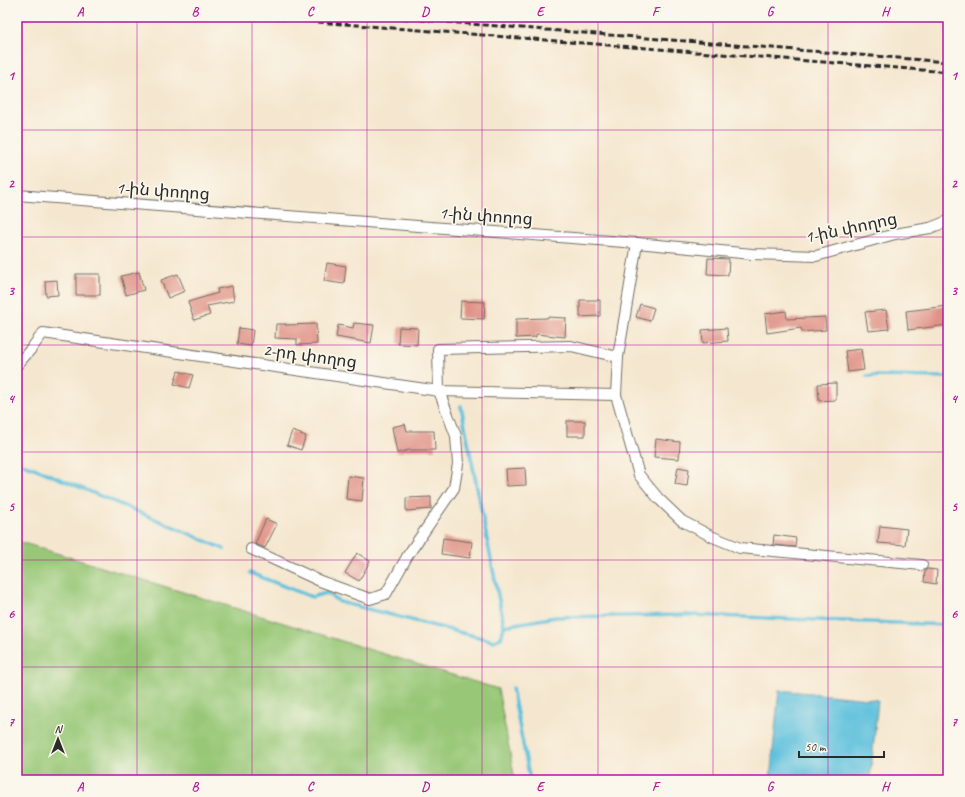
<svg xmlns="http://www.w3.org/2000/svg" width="965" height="797" viewBox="0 0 965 797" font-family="Caveat,'Noto Sans Armenian',sans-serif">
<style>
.green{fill:#98c877;stroke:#627a51}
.water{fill:#5fc1dd;stroke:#457684}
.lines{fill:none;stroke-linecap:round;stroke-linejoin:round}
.stream{stroke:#5fc1dd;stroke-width:3.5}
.building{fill:#e09286}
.street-casing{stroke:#726d64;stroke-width:12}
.street{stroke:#fff;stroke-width:10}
.rail{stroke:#2b2b2b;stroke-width:3;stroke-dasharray:6 3;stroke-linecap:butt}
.grid{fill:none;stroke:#b5179e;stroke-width:1;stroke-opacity:0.55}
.labels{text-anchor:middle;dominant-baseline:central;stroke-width:3.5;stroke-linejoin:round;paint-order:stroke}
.street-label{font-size:17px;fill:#2b2b2b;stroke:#fbf7ec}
.neatline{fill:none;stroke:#b5179e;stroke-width:1.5}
.grid-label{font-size:13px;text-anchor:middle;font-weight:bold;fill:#b5179e}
</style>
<rect width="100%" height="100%" fill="#fbf7ec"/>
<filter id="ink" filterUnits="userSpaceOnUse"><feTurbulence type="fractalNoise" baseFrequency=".025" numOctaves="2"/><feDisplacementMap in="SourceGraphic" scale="8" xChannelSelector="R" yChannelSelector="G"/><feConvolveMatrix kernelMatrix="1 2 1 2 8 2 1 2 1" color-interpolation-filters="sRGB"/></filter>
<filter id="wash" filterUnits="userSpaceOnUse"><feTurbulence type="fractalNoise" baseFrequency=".012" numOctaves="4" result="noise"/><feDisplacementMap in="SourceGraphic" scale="16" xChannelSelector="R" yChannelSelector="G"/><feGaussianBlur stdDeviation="0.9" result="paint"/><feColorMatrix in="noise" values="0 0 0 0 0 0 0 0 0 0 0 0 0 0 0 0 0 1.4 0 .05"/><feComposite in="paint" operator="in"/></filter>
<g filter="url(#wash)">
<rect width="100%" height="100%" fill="#f5e7cf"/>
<path class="green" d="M17 541 498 689 515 780H17Z"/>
<path class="water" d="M779 690 878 700 870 780H770Z"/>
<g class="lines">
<g class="stream">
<path d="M867 376 948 377"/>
<path d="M17 462 34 468 174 527 224 549"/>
<path d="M250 573 312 597 326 593 340 602 494 641 501 638 504 626 461 406"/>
<path d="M504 626 556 617 688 615 948 625"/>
<path d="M512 688 530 780"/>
</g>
</g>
<g id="blocks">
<g class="building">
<path d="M708 258 729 259 728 275 707 274Z"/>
<path d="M327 263 346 266 344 284 324 281Z"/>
<path d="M139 272 144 290 126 295 121 276Z"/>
<rect x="76" y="274" width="24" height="21"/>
<path d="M178 274 185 291 168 298 161 280Z"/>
<path d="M57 280 58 295 46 296 45 281Z"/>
<path d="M232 286 234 301 207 306 210 315 194 320 188 302 218 293 217 289Z"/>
<path d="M580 300H600V316L580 317Z"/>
<path d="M461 301 485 302 484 319 460 318Z"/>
<path d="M640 304 654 308 650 321 636 317Z"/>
<path d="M948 306V325L908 330 906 311Z"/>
<path d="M886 310 889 329 868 331 865 312Z"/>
<path d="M786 311 787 319 825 317 826 330 802 332 801 328 767 333 765 314Z"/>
<path d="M547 317 566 318 565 337 536 334V337L516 338V319L547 318Z"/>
<path d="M354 323 374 325 371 343 336 337 338 325 353 328Z"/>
<path d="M276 324H286L285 325 316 324 317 344 297 345V339L275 338Z"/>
<path d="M399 327 418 328 417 345 398 344Z"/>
<path d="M239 328 253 330 251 346 237 344Z"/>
<path d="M727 328 728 341 703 343 702 330Z"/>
<path d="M861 349 864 370 848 372 845 351Z"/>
<path d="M178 371 193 375 189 388 174 384Z"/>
<path d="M836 383V400L819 401 818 384Z"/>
<rect x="567" y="421" width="18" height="15"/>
<path d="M405 424 407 431H434L435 450H409L397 453 392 427Z"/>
<path d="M292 431 306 436 301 450 287 445Z"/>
<path d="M656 439 680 442 679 459 654 457Z"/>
<path d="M678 467 689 469 687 486 675 484Z"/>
<path d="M525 468 526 485 507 486 506 469Z"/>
<path d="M348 476 364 478 362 501 346 499Z"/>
<path d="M431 497V509L406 511V498Z"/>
<path d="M266 519 277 524 265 548 255 544Z"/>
<path d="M880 526 907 529 905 545 878 543Z"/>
<path d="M774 535 796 538 795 547 773 545Z"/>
<path d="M443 538 472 542 470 558 441 554Z"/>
<path d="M357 553 370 561 359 581 345 573Z"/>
<path d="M927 569 937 570 936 584 924 582 925 571Z"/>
</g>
</g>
</g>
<g filter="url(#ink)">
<use href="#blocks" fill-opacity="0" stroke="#726d64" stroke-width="1"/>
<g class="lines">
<defs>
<g id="street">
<path d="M17 195 637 243 752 254 787 255 816 256 895 234 930 228 948 221"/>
<path d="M637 243 618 357 616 395 639 475 658 498 682 521 713 537 740 548 922 565"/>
<path d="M17 365 31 349 43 333 439 391 616 395"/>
<path d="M251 549 320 581 370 599 386 594 408 555 454 488 458 464 456 436 439 391 438 349 571 346 618 357"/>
</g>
</defs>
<use href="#street" class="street-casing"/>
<use href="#street" class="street"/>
<g class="rail">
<path d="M255 17 948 72"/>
<path d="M384 17 948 62"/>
</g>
</g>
</g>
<path class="grid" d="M137 17V780M252 17V780M367 17V780M482 17V780M598 17V780M713 17V780M828 17V780M17 130H948M17 237H948M17 345H948M17 452H948M17 560H948M17 667H948"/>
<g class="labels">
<g class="street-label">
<text transform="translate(163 191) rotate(4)">1-ին փողոց</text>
<text transform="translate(486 216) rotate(4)">1-ին փողոց</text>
<text transform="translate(851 228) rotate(-12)">1-ին փողոց</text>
<text transform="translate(310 356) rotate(8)">2-րդ փողոց</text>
</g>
</g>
<rect width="965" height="797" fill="none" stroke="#fbf7ec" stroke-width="44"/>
<g transform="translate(58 739)" stroke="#fbf7ec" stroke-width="3" paint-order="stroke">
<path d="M0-3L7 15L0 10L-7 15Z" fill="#2b2b2b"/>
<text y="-6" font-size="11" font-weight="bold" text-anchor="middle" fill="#2b2b2b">N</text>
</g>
<path d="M799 751v6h85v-6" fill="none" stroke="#2b2b2b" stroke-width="2"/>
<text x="805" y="751" font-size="12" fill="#2b2b2b" stroke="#fbf7ec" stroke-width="3" paint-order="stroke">50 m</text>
<rect x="22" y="22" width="921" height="753" class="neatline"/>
<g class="grid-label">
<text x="80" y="16">A</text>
<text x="195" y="16">B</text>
<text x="310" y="16">C</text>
<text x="425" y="16">D</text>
<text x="540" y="16">E</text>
<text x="655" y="16">F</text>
<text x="770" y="16">G</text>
<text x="885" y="16">H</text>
<text x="11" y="80">1</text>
<text x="954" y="80">1</text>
<text x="11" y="188">2</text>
<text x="954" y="188">2</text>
<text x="11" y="295">3</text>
<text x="954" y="295">3</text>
<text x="11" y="403">4</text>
<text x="954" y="403">4</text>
<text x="11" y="511">5</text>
<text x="954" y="511">5</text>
<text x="11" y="618">6</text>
<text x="954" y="618">6</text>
<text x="11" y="726">7</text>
<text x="954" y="726">7</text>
<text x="80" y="791">A</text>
<text x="195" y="791">B</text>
<text x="310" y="791">C</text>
<text x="425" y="791">D</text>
<text x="540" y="791">E</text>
<text x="655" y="791">F</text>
<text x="770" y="791">G</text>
<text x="885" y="791">H</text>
</g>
</svg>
